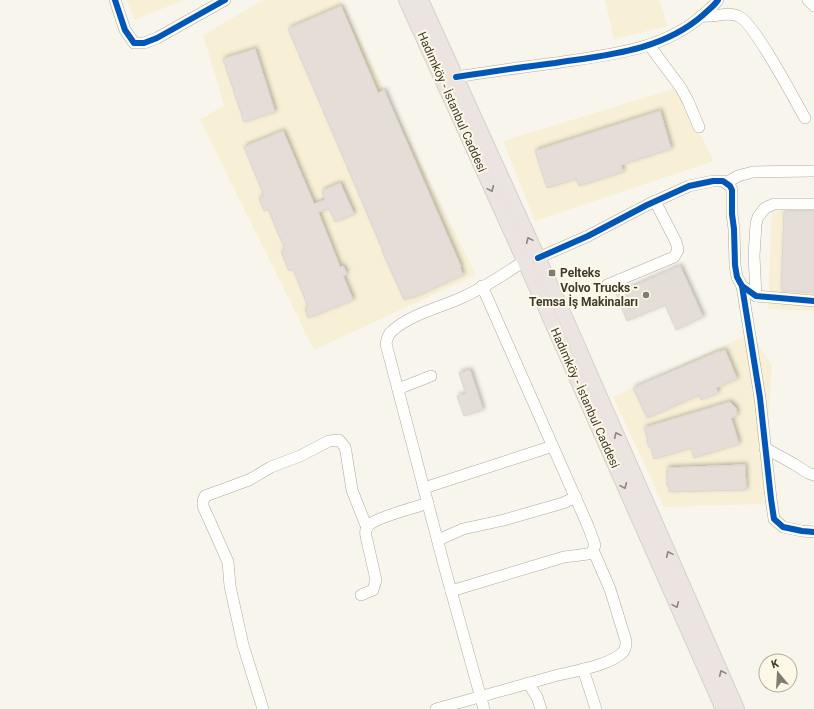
<svg xmlns="http://www.w3.org/2000/svg" width="814" height="709" viewBox="0 0 814 709" font-family="Roboto,sans-serif">
<style>
.built{fill:#f7f0d6}
.building{fill:#e5ded8;stroke:#ddd6cf;filter:url(#shadow)}
.lines{fill:none;stroke-linecap:round;stroke-linejoin:round}
.minor-casing{stroke:#adaaa0;stroke-width:12}
.major-casing{stroke:#d2d1ca;stroke-width:16}
.minor{stroke:#fefefc;stroke-width:11}
.major{stroke:#ece4e1;stroke-width:14}
.cycleway-casing{stroke:#fef9e6;stroke-width:8}
.cycleway{stroke:#0057b8;stroke-width:6}
.oneway{stroke:#8d877f}
.poi-dot{fill:#807c71;stroke:#fef9e6;stroke-width:1.5}
.labels{text-anchor:middle;dominant-baseline:central;stroke-width:4;stroke-linejoin:round;paint-order:stroke}
.street-label{font-size:12px;fill:#3f3b2f;stroke:#fef9e6}
.poi-label{font-size:12px;font-weight:bold;fill:#3f3b2f;stroke:#fef9e6;text-anchor:start}
</style>
<defs>
<filter id="shadow"><feDropShadow dx="2" dy="-2" stdDeviation="2" flood-color="#0004"/></filter>
</defs>
<rect width="100%" height="100%" fill="#f8f6ec"/>
<g class="built">
<path d="M127 0H184L134 20Z"/>
<path d="M263 0H340L476 275 314 350 200 120 224 105 203 35Z"/>
<path d="M605 0H659L668 26 614 39Z"/>
<path d="M676 88 714 161 535 221 503 141Z"/>
<path d="M772 198 814 200V311L768 309Z"/>
<path d="M751 333 772 366 763 504 664 507 613 397Z"/>
</g>
<g class="building">
<path d="M341 6 378 93 384 90 461 267 460 268 463 275 412 298 411 297 404 300 382 251H383L354 183 288 29Z"/>
<path d="M255 49 275 112 244 122 223 59Z"/>
<path d="M660 111 671 149 621 165 623 172 579 186 576 179 547 188 535 151Z"/>
<path d="M283 131 314 204 325 200 322 191 340 183 354 214 335 222 329 209 318 212 340 267 343 266 347 274 343 276 353 300 308 318 305 309 308 307 293 269 289 271 281 252 285 250 268 209 264 211 259 198 264 196 244 147Z"/>
<path d="M784 211H814V293L781 291Z"/>
<path d="M680 266 703 317 676 330 665 305 627 321 616 294Z"/>
<path d="M725 350 737 379 716 388 718 393 701 400 699 395 647 418 633 388 720 351V352Z"/>
<path d="M470 370 483 410 464 416 457 396 466 394 459 373Z"/>
<path d="M730 402 736 408 737 413 736 416 731 418 739 444 694 458 691 448 654 459 651 448 649 447 647 442 648 440 644 428Z"/>
<path d="M745 465 746 490 669 492V486H667V468Z"/>
</g>
<g class="lines">
<defs>
<g id="minor">
<path d="M115 0 125 30 134 43H144L157 38 225 0"/>
<path d="M808 0 814 6"/>
<path d="M701 16C713 18 727 11 738 16 754 22 794 99 805 118"/>
<path d="M649 45 681 88 688 101 699 127"/>
<path d="M456 77C489 72 522 67 555 63 607 55 662 51 703 15 708 10 714 6 718 0"/>
<path d="M726 183 738 176 753 172 814 171"/>
<path d="M538 258 588 236 647 205 689 186 713 181H723L730 186 732 190V214L734 229 735 265 737 277 742 286 756 296 814 301"/>
<path d="M607 285 674 257 678 250 676 242 655 201"/>
<path d="M742 286 760 398 771 499 774 519 783 527 802 531 814 532"/>
<path d="M756 296 754 256 756 224 758 217 765 208 774 204H814"/>
<path d="M398 389 431 376"/>
<path d="M765 448 794 464 808 473 814 475"/>
<path d="M424 488 553 446"/>
<path d="M438 540 463 529 504 520 563 503 576 497"/>
<path d="M451 591 564 557 588 554 592 552 595 545 588 526 482 286"/>
<path d="M361 595 373 590 376 580 366 536C365 531 366 527 370 524 381 516 414 508 428 503"/>
<path d="M583 669 596 709"/>
<path d="M528 683 537 697 541 709"/>
<path d="M263 709 243 645 230 586 228 562 203 506V501L205 496 249 480 271 467 300 456 329 441 339 440 345 447 346 452 352 490 367 528"/>
<path d="M436 709 558 675C575 671 611 665 623 652 626 649 626 645 626 641L610 589 593 550"/>
<path d="M484 709 445 569 386 344C387 339 388 334 392 331 411 314 439 308 461 298 483 288 505 274 524 261"/>
</g>
<g id="major">
<path d="M406 0 542 300 723 709"/>
<path d="M421 0 566 319 737 709"/>
</g>
</defs>
<use href="#minor" class="minor-casing"/>
<use href="#major" class="major-casing"/>
<use href="#minor" class="minor"/>
<use href="#major" class="major"/>
<defs>
<g id="cycleway">
<path d="M115 0 125 30 134 43H144L157 38 225 0"/>
<path d="M456 77C489 72 522 67 555 63 607 55 662 51 703 15 708 10 714 6 718 0"/>
<path d="M538 258 588 236 647 205 689 186 713 181H723L730 186 732 190V214L734 229 735 265 737 277 742 286 756 296 814 301"/>
<path d="M742 286 760 398 771 499 774 519 783 527 802 531 814 532"/>
</g>
</defs>
<use href="#cycleway" class="cycleway-casing"/>
<use href="#cycleway" class="cycleway"/>
</g>
<defs><path id="oneway-chevron" d="M-2-3.5L2.5 0L-2 3.5" fill="none" stroke-width="1.6" stroke-linecap="round" stroke-linejoin="round"/></defs>
<g class="oneway">
<use href="#oneway-chevron" transform="translate(491 189) rotate(66)"/>
<use href="#oneway-chevron" transform="translate(529 240) rotate(-114)"/>
<use href="#oneway-chevron" transform="translate(617 435) rotate(-114)"/>
<use href="#oneway-chevron" transform="translate(624 486) rotate(66)"/>
<use href="#oneway-chevron" transform="translate(669 554) rotate(-114)"/>
<use href="#oneway-chevron" transform="translate(676 605) rotate(66)"/>
<use href="#oneway-chevron" transform="translate(722 673) rotate(-114)"/>
</g>
<g class="poi-dot">
<rect x="548" y="269" width="8" height="8" rx="2"/>
<circle cx="646" cy="295" r="4"/>
</g>
<g class="labels">
<g class="street-label">
<text transform="translate(452 102) rotate(66)">Hadımköy - İstanbul Caddesi</text>
<text transform="translate(585 398) rotate(66)">Hadımköy - İstanbul Caddesi</text>
</g>
<g class="poi-label">
<text x="560" y="273">Pelteks</text>
<text x="638" y="288" text-anchor="end">Volvo Trucks -<tspan x="638" dy="14">Temsa İş Makinaları</tspan></text>
</g>
</g>
<g transform="translate(778 673) rotate(342)"><circle r="19" fill="#fef9e6" stroke="#b2ad9d"/>
<path d="M0-3L7 15L0 10L-7 15Z" fill="#807c71"/>
<text y="-6" font-size="11" font-weight="bold" text-anchor="middle" fill="#3f3b2f">K</text>
</g>
</svg>
